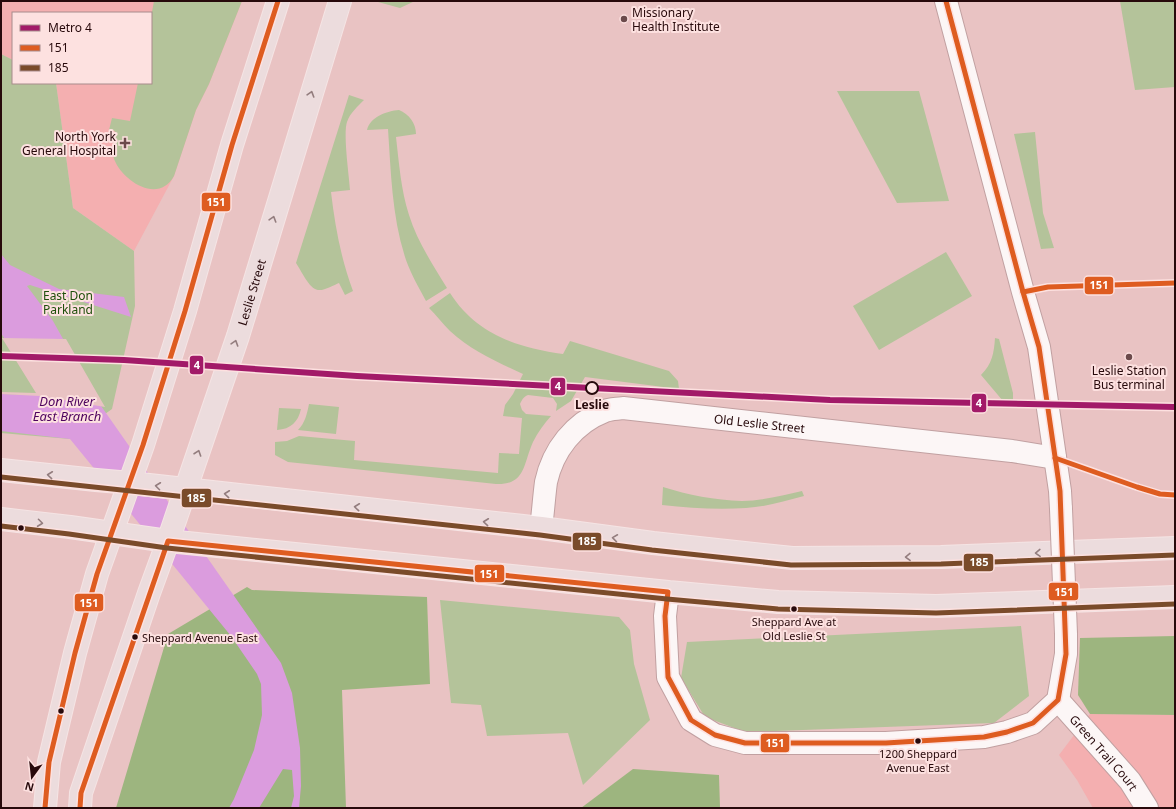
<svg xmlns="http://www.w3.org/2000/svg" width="1176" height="809" viewBox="0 0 1176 809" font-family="'Noto Sans',sans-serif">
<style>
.built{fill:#f4afb0}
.green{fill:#b4c39a}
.forest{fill:#9db57f}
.water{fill:#db9cde}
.pier{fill:#e9c3c3}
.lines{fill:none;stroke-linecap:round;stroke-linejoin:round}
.minor-casing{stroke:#c1a0a1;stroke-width:24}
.major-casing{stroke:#f5e4e4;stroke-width:24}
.minor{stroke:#fcf6f6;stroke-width:22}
.major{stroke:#ecdcdd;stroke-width:22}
.minor-bridge-casing{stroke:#c1a0a1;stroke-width:24;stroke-linecap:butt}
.minor-bridge{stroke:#fcf6f6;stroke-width:22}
.bus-1-casing{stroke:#fde1e0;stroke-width:8}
.bus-2-casing{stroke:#fde1e0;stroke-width:8}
.bus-1{stroke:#de5c20;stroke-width:5}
.bus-2{stroke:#7a4b2a;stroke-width:5}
.metro-1-casing{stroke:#fde1e0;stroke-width:9}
.metro-1{stroke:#a21a68;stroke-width:6}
.oneway{stroke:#937d7e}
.poi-dot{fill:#6b4a4b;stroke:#fde1e0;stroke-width:1.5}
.stop-dot{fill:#fde1e0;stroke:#27090b;stroke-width:2}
.bus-dot{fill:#27090b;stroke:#fde1e0;stroke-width:1.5}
.labels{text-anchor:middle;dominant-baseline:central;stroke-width:4;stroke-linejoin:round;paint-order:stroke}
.bus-label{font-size:11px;fill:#27090b;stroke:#fde1e0}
.poi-label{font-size:12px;fill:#27090b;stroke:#fde1e0;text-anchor:start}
.street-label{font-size:12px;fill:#27090b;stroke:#fde1e0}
.park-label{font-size:12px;fill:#1e4f0a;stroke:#fde1e0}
.stop-label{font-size:12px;font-weight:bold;fill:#27090b;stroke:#fde1e0}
.water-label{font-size:13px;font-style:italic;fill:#4e035e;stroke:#fde1e0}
.line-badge{stroke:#fde1e0;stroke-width:1.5}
.badge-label{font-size:11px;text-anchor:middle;font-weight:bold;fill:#fff}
</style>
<rect width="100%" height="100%" fill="#e9c3c3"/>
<g class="built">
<path d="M1 1H242L209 84 196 110 174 176 134 251 73 208 56 83H151V13H13V60L1 54Z"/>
<path d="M1090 714 1175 715V808H1093L1077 780 1059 755Z"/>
</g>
<g class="green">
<path d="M154 1H242L209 84 196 110 174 176C159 204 123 182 114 159 111 150 114 140 115 131L109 130 112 118 130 121 138 83H151V17Z"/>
<path d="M378 1H415L400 8 378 2Z"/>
<path d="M1120 1H1175V87L1135 90Z"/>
<path d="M1 54 13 60V83H56L73 208 134 251 135 306 112 409 70 439 1 433Z"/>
<path d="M837 91H919L949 201 897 203Z"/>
<path d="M349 95 364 100C358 106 350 113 347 122 343 134 349 175 350 190L331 192C335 226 341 259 353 291L345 295 339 283C334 285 324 291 318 290 309 289 301 270 296 263Z"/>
<path d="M399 110C409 114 416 123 416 134L396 137C399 163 401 190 409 215 417 241 433 265 447 288L426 301C419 288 411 274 406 260 392 218 391 173 388 129L367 130C370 117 387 111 399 110Z"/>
<path d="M1035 132 1043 213 1054 248 1041 249 1014 134Z"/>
<path d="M946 252 972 296 879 350 853 306Z"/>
<path d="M450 293C477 335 517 347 563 354L570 341 669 371 678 381 679 389 585 377 571 401 556 411 557 404 553 398 528 395C523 397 522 400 520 404L522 410 526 414 551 416C544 424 538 432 533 442 523 464 526 485 496 484L288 462 275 455V442L287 441 299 436 355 441 354 460 498 473 499 453 519 454 522 418 503 416 505 405 513 394 523 374C497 362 472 351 450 331 443 324 436 315 429 308Z"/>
<path d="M995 338 999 339 1013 393V404L1003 401 981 375C992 364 994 353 995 338Z"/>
<path d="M309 404 339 407 336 434 298 430C305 423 307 414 309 404Z"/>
<path d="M279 408 301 409C298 422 291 429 277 430Z"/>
<path d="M663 487C688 495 715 500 742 501 762 501 783 495 802 491L804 496C785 501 766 507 746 508 718 510 690 508 662 505Z"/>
<path d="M440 600 619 617 630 630 634 664 650 720 583 785 568 733 487 736 481 705 451 703Z"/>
<path d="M1021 626 1029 696 994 723 745 732 705 717 681 678 687 642Z"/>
</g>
<g class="forest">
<path d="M247 587 252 590 427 597 430 684 342 690 346 808H116L168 634Z"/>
<path d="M1175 636V715L1090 714 1078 695 1080 638Z"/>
<path d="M633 769 719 775 720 808H581Z"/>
</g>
<path class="water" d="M1 254 10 265 59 289 124 297 131 317 30 285 27 286 53 321 99 403 281 663 292 693 300 748 301 786 299 808H291L294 796 292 770 283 769 259 808H229L234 799 254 750 262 715 261 684 257 674 231 636 70 439 1 431V394L40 395 1 333Z"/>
<path class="pier" d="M2 338 66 339 105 407 40 396 1 394V392L36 393Z"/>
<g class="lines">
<defs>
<g id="minor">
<path d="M946 1 1023 292 1039 347 1060 491 1061 509"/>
<path id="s1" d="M541 528C543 513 544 497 546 482 553 450 574 423 605 411 610 409 617 409 623 408L1012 451 1055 458"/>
<path d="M668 592 665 616 668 677 691 720 715 735 745 743H886L984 737 1007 732 1033 723 1058 700 1066 654V634"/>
<path id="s2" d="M1058 700 1130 781 1147 808"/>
</g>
<g id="major">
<path d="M1 470 96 480 131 483 541 528 653 543 792 558 941 557 1175 548"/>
<path d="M1 519 70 527 168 541 668 592 778 602 936 606 1175 597"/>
<path d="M45 808 49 762 75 653 97 574 143 445 185 311 232 145 278 1"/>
<path id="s3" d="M80 808 81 793 149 593 168 541 238 336 340 1"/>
</g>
</defs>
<use href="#minor" class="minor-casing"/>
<use href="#major" class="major-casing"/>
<use href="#minor" class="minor"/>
<use href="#major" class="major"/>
<defs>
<path id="minor-bridge" d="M1061 509 1066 634"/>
</defs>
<use href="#minor-bridge" class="minor-bridge-casing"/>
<use href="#minor-bridge" class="minor-bridge"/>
<defs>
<g id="bus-1">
<path d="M1023 292 1048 287 1175 283"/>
<path d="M1055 458 1137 487 1160 494 1175 495"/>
<path d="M45 808 49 762 75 653 97 574 143 445 185 311 232 145 278 1"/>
<path d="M80 808 81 793 168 541 668 592 665 616 668 677 691 720 715 735 745 743H886L984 737 1007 732 1033 723 1058 700 1066 654 1060 491 1039 347 1023 292 946 1"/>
</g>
<g id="bus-2">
<path d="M1 477 540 535 652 550 791 565 941 564 1175 555"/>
<path d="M1 526 69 534 167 548 667 599 778 609 936 613 1175 604"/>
</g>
</defs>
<use href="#bus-1" class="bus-1-casing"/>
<use href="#bus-2" class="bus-2-casing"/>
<use href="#bus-1" class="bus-1"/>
<use href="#bus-2" class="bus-2"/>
<defs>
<path id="metro-1" d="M1 356 124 360 357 376 830 400 1175 407"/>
</defs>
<use href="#metro-1" class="metro-1-casing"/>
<use href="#metro-1" class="metro-1"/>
</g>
<defs><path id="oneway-chevron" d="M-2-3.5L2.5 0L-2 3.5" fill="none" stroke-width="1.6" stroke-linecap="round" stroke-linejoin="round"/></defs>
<g class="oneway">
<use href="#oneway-chevron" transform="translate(311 94) rotate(-73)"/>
<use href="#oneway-chevron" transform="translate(273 219) rotate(-73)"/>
<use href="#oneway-chevron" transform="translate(235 343) rotate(-72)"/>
<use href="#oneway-chevron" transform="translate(198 453) rotate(-71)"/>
<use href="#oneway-chevron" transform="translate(50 475) rotate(-174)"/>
<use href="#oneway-chevron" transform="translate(158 486) rotate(-173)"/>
<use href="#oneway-chevron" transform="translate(227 494) rotate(-174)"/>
<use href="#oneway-chevron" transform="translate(357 507) rotate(-174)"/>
<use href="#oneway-chevron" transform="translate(486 522) rotate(-174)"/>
<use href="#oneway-chevron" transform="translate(40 523) rotate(7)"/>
<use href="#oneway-chevron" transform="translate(615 538) rotate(-172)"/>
<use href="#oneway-chevron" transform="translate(1038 553) rotate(178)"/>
<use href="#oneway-chevron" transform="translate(908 557) rotate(179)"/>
</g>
<g class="poi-dot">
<circle cx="624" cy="19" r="4"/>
<path d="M123 137h4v4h4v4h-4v4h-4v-4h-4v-4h4z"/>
<circle cx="1129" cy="357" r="4"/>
</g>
<circle class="stop-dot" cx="592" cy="388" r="6"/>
<g class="bus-dot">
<circle cx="21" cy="528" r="3.5"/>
<circle cx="794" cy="609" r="3.5"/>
<circle cx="135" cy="637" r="3.5"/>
<circle cx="61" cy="711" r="3.5"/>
<circle cx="918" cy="741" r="3.5"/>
</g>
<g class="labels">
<g class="bus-label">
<text x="794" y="621">Sheppard Ave at<tspan x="794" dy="14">Old Leslie St</tspan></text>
<text x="142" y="637" text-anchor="start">Sheppard Avenue East</text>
<text x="918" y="753">1200 Sheppard<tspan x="918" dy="14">Avenue East</tspan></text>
</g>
<g class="poi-label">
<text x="632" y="12">Missionary<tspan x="632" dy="14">Health Institute</tspan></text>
<text x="116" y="136" text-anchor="end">North York<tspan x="116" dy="14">General Hospital</tspan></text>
<text x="1129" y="370" text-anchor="middle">Leslie Station<tspan x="1129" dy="14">Bus terminal</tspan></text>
</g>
<g class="street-label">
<text stroke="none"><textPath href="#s3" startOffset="544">Leslie Street</textPath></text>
<text stroke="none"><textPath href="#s1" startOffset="298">Old Leslie Street</textPath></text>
<text stroke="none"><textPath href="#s2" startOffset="70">Green Trail Court</textPath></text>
</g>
<g class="park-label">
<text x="68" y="295">East Don<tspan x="68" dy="14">Parkland</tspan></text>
</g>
<g class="stop-label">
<text x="592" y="404">Leslie</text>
</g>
<g class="water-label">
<text x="67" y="401">Don River<tspan x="67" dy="15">East Branch</tspan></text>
</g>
</g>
<g class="line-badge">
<rect x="201" y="192" width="30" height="20" rx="4" fill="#de5c20"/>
<rect x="1084" y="276" width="30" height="19" rx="4" fill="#de5c20"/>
<rect x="189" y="355" width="15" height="20" rx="4" fill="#a21a68"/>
<rect x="550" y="377" width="16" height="19" rx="4" fill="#a21a68"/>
<rect x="971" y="393" width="16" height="20" rx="4" fill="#a21a68"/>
<rect x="181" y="488" width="31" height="20" rx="4" fill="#7a4b2a"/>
<rect x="572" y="532" width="30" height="19" rx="4" fill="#7a4b2a"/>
<rect x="963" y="553" width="31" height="19" rx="4" fill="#7a4b2a"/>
<rect x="474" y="564" width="31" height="19" rx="4" fill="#de5c20"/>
<rect x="1048" y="582" width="31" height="19" rx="4" fill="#de5c20"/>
<rect x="74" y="593" width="30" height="19" rx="4" fill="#de5c20"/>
<rect x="760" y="733" width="30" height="20" rx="4" fill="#de5c20"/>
</g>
<g class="badge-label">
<text x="216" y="206">151</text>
<text x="1099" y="289">151</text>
<text x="197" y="369">4</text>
<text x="558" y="390">4</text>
<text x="979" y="407">4</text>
<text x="196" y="502">185</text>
<text x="587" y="545">185</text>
<text x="979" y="566">185</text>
<text x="489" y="578">151</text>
<text x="1064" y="596">151</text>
<text x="89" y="607">151</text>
<text x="775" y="747">151</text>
</g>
<rect width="1176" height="809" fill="none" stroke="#27090b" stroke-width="4"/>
<rect x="12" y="12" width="140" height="72" fill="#fde1e0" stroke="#a78b8b"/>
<rect x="20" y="25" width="20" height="6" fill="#a21a68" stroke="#a78b8b"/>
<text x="48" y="32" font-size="12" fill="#27090b">Metro 4</text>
<rect x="20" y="45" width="20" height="6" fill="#de5c20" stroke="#a78b8b"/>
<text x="48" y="52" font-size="12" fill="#27090b">151</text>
<rect x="20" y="65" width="20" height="6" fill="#7a4b2a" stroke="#a78b8b"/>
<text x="48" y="72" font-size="12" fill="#27090b">185</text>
<g transform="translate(32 777) rotate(195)" stroke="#fde1e0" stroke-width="3" paint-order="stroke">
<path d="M0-3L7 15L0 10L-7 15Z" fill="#27090b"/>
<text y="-6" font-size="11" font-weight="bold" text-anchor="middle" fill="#27090b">N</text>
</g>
</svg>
